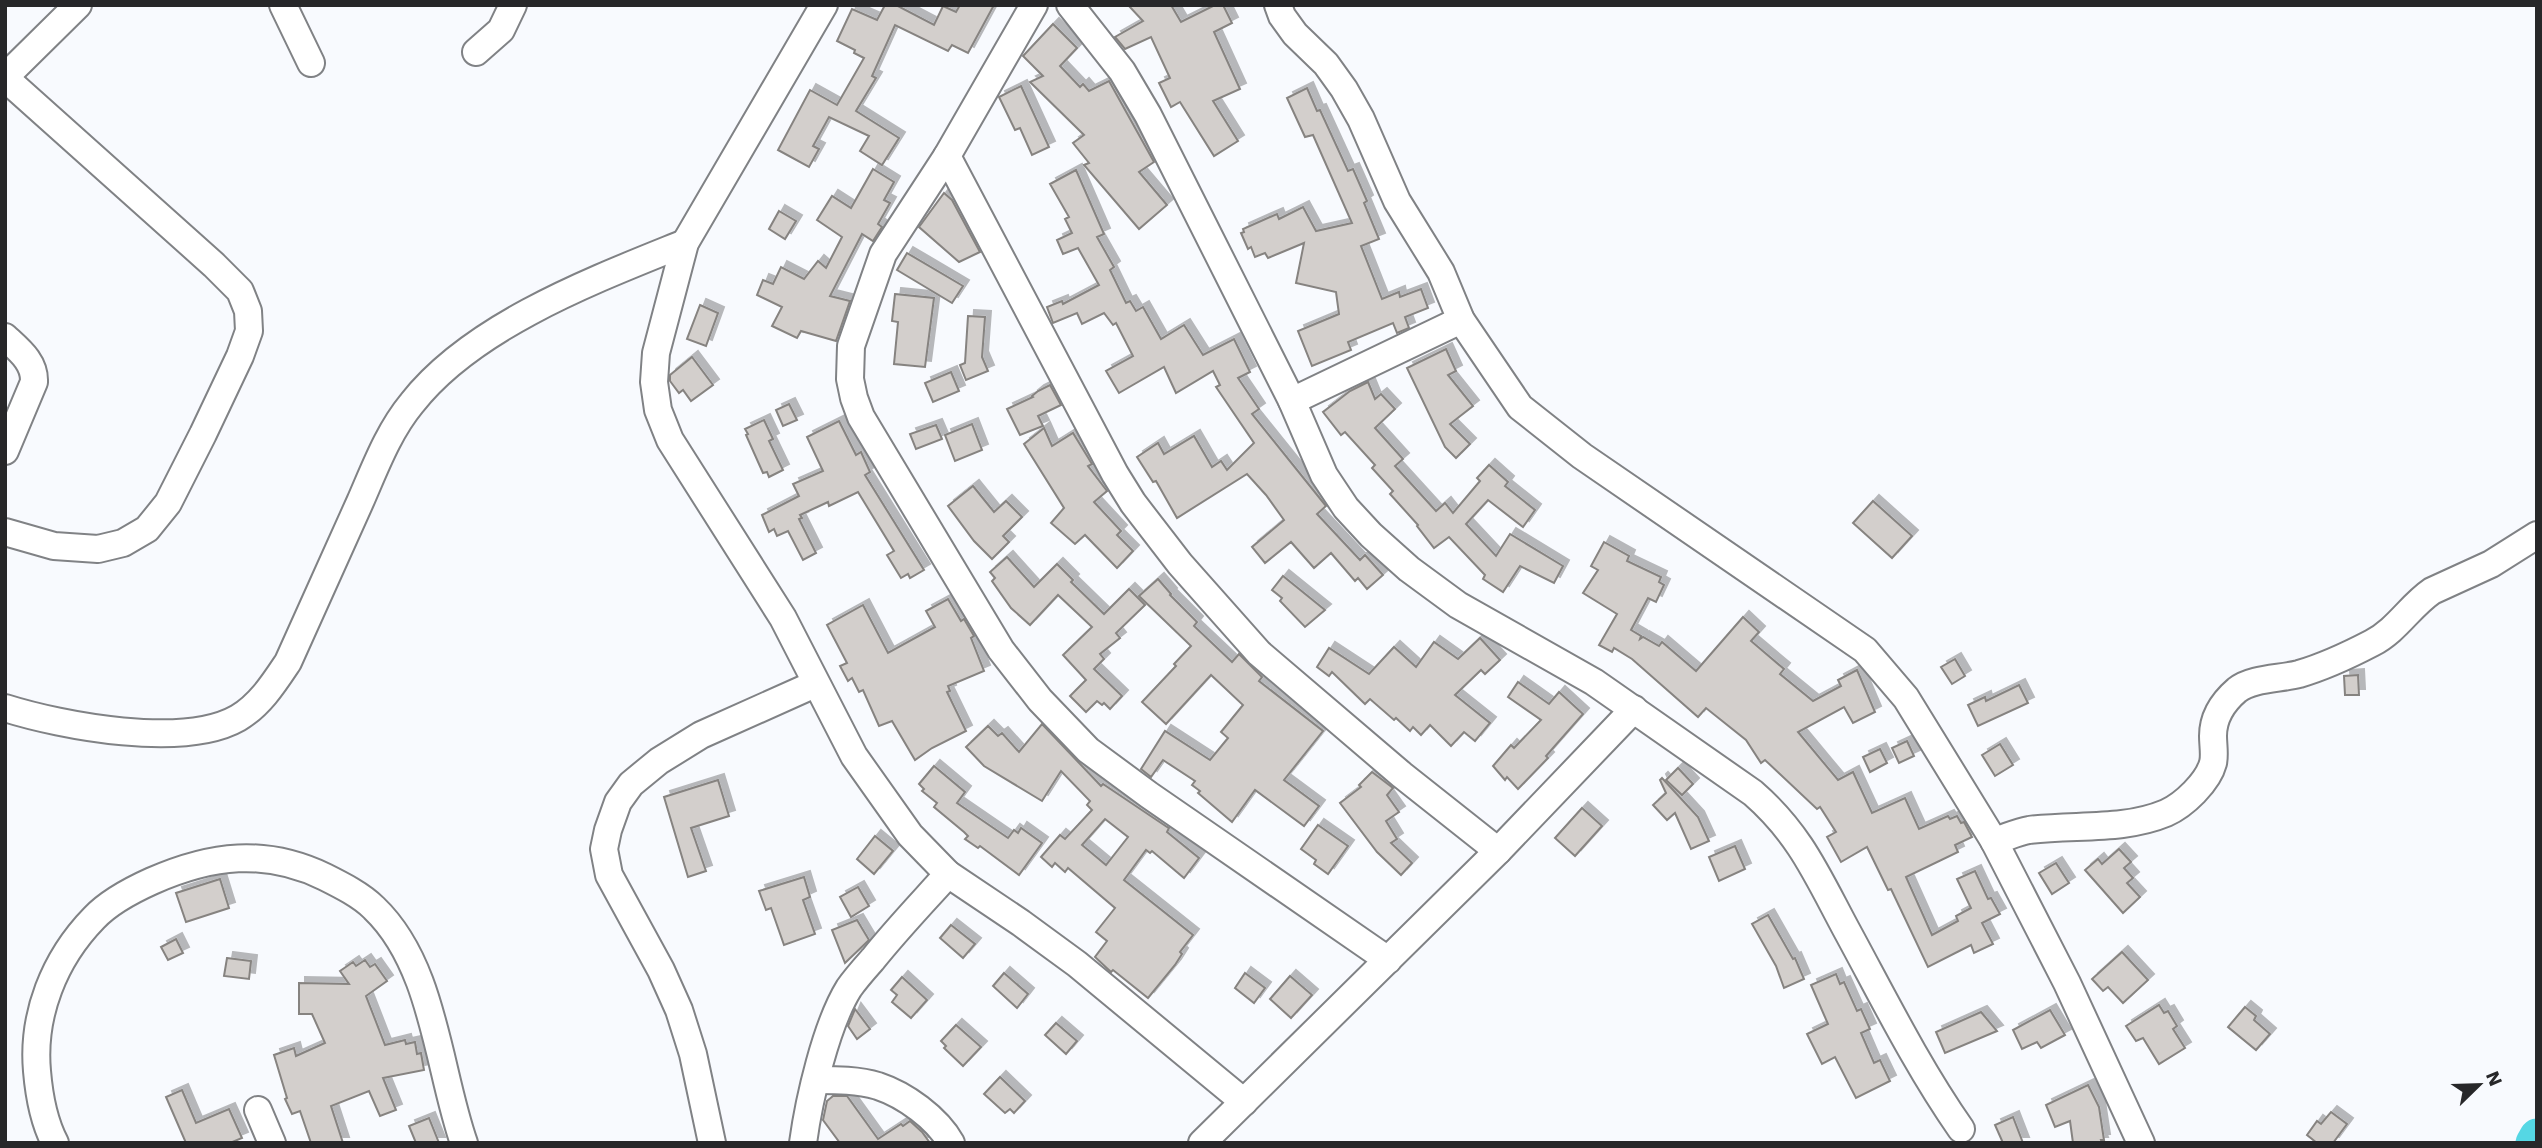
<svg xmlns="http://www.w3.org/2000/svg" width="2542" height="1148" viewBox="0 0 2542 1148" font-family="'Work Sans',sans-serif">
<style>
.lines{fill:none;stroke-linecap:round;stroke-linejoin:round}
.river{stroke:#55d7e4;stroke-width:35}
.building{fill:#d3cfcc;stroke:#868380;stroke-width:2;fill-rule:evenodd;filter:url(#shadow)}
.minor-casing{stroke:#808285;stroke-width:30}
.minor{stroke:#fff;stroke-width:26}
</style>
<defs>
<filter id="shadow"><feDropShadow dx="6" dy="-6" stdDeviation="0" flood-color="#0004"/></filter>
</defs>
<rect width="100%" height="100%" fill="#f8fafe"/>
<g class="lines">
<path class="river" d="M2533 1143 2537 1136"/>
</g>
<g class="building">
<path d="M885 5H896L934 25 943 6 956 12 960 5H994L968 53 952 45 948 51 895 25 872 76 876 78 856 111 899 138 882 165 860 151 869 136 829 117 813 146 819 149 809 167 778 150 810 90 837 105 864 58 854 53 855 50 837 41 852 9 877 20Z"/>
<path d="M1128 5H1171L1181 22 1215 5H1223L1232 23 1214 32 1240 89 1213 101 1238 141 1214 156 1180 102 1171 107 1159 83 1170 78 1151 37 1125 49 1115 37 1143 21Z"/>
<path d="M1053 24 1077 48 1060 66 1080 87 1083 84 1089 91 1109 81 1154 162 1139 172 1167 205 1139 229 1084 165 1089 163 1073 143 1084 135 1030 82 1043 76 1023 56Z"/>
<path d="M1021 86 1049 147 1032 155 1020 128 1015 130 999 97Z"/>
<path d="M1307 88 1317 111 1320 110 1348 171 1353 169 1367 201 1364 203 1379 239 1361 246 1382 299 1399 292 1400 297 1421 289 1428 308 1405 317 1409 328 1397 333 1393 323 1348 342 1351 350 1312 366 1298 331 1339 314 1336 292 1296 283 1304 243 1268 258 1265 253 1255 257 1251 247 1248 249 1241 233 1244 232 1243 229 1277 214 1279 219 1303 207 1316 231 1352 223 1313 135 1305 137 1287 98Z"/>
<path d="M873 169 894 182 884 200 890 203 878 224 882 227 873 241 862 234 830 296 850 301 836 341 801 331 797 338 772 326 782 307 757 295 763 280 773 284 781 267 804 279 818 261 826 268 842 237 817 220 832 196 851 208Z"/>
<path d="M1076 170 1104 234 1097 237 1114 267 1110 270 1126 303 1130 301 1136 311 1143 307 1161 339 1184 325 1203 355 1234 339 1250 372 1238 378 1259 409 1252 414 1326 506 1317 514 1360 560 1365 555 1383 575 1367 589 1358 578 1355 581 1331 553 1314 568 1291 542 1265 563 1252 547 1284 520 1266 495 1247 474 1177 518 1156 481 1153 482 1137 457 1158 443 1164 454 1194 436 1212 467 1221 461 1227 470 1254 443 1216 387 1220 385 1213 371 1176 393 1164 367 1119 393 1106 371 1133 356 1116 323 1113 325 1104 313 1082 324 1077 313 1053 323 1047 307 1062 301 1063 304 1099 285 1078 248 1063 254 1057 240 1072 233 1065 219 1069 217 1050 184Z"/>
<path d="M944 193 952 200 980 252 959 262 919 227Z"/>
<path d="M779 211 796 221 785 239 769 229Z"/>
<path d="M907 253 963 286 952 303 897 270Z"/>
<path d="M895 294 934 298 925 367 894 364 898 322 892 321Z"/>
<path d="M700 305 718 313 706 346 687 339Z"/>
<path d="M968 316 985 317 982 357 988 371 966 380 960 365 965 363Z"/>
<path d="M1446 349 1456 371 1448 375 1473 406 1450 424 1470 444 1456 458 1445 447 1407 368Z"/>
<path d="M692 357 713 385 691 401 683 390 679 393 670 381V375Z"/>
<path d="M951 372 959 391 933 402 925 383Z"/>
<path d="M1368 382 1375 399 1381 394 1395 409 1375 428 1403 459 1395 466 1436 511 1445 503 1453 513 1480 481 1477 478 1489 465 1508 482 1505 486 1535 510 1523 527 1488 500 1466 524 1496 556 1510 534 1563 566 1554 583 1520 566 1503 592 1483 579 1485 575 1449 537 1434 548 1417 526 1418 525 1390 494 1393 491 1372 468 1375 465 1345 432 1341 435 1323 412 1350 391Z"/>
<path d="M1050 385 1061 405 1038 416 1043 426 1020 435 1007 409 1033 397 1032 396 1038 391Z"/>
<path d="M789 404 797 420 783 426 776 410Z"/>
<path d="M764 420 773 439 769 441 783 470 769 477 767 472 763 473 746 435 748 434 745 429Z"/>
<path d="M839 421 856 455 861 452 870 472 865 475 924 570 910 578 908 574 901 578 887 555 894 551 858 492 829 506 828 502 800 515 802 518 799 519 816 553 803 560 788 531 777 536 774 529 769 532 762 515 799 496 793 484 823 471 807 437Z"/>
<path d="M972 424 982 450 955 461 945 435Z"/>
<path d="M936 425 942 439 916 449 910 434Z"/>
<path d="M1044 428 1052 446 1073 433 1092 464 1088 466 1107 491 1094 502 1121 531 1117 535 1133 551 1117 568 1085 535 1075 544 1051 523 1064 508 1024 444Z"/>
<path d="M973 486 994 512 1006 501 1022 517 1003 536 1009 542 992 559 974 541 948 506Z"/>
<path d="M1873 501 1912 536 1892 558 1853 523Z"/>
<path d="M1604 542 1629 556 1627 561 1661 577 1659 582 1664 585 1656 602 1648 598 1631 630 1641 636 1640 639 1643 637 1659 646 1662 642 1696 671 1743 617 1759 632 1751 641 1784 669 1780 674 1813 701 1841 686 1838 680 1857 670 1875 712 1853 723 1844 707 1798 732 1838 780 1853 772 1872 813 1905 798 1919 829 1948 816 1950 819 1957 816 1961 823 1964 822 1972 837 1955 845 1958 852 1906 877 1932 935 1958 921 1956 916 1971 908 1957 879 1975 871 1988 899 1991 898 2000 914 1982 923 1993 944 1974 953 1971 945 1928 967 1891 889 1888 890 1867 847 1841 862 1827 837 1836 832 1820 807 1817 809 1765 760 1761 763 1746 740 1706 708 1698 717 1632 659 1614 648 1612 652 1599 645 1617 614 1583 593 1598 570 1591 566Z"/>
<path d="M1007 557 1034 587 1057 564 1073 580 1071 582 1104 614 1129 589 1145 605 1116 633 1120 638 1100 654 1104 659 1094 669 1122 696 1110 709 1104 703 1102 705 1097 701 1086 712 1070 696 1086 680 1063 655 1092 627 1058 595 1030 625 1011 608 992 581 995 578 990 572Z"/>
<path d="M1283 576 1325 610 1305 627 1280 601 1282 598 1272 590Z"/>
<path d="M1158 579 1171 594 1170 595 1197 622 1194 626 1232 662 1239 654 1262 677 1259 681 1323 731 1284 780 1319 806 1304 826 1255 790 1232 822 1198 793 1200 791 1192 785 1195 781 1163 760 1151 777 1141 769 1165 731 1210 760 1228 738 1221 732 1243 705 1211 675 1166 724 1142 702 1176 666 1174 664 1191 646 1139 596Z"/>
<path d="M948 599 961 621 964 619 974 636 971 638 984 671 948 686 950 691 947 692 966 731 932 748 915 760 892 721 879 726 863 690 859 692 852 678 848 681 840 666 847 663 827 625 863 605 888 653 935 627 926 611Z"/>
<path d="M1480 638 1500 660 1485 674 1481 670 1455 695 1490 723 1475 741 1464 732 1451 746 1430 725 1421 735 1413 727 1410 731 1396 718 1394 720 1370 699 1365 704 1332 672 1329 676 1317 667 1329 648 1369 674 1394 647 1416 667 1434 642 1458 659Z"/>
<path d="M1955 659 1965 676 1952 684 1941 667Z"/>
<path d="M2358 675 2359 695H2345L2344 676Z"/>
<path d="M1518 682 1549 704 1559 692 1583 714 1546 756 1548 758 1518 789 1507 777 1505 780 1493 766 1511 745 1514 748 1541 720 1508 697Z"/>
<path d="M2019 685 2028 703 1978 726 1968 705 1985 697 1986 701Z"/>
<path d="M1042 724 1101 786 1103 784 1167 827 1169 828 1167 832 1199 858 1184 878 1152 851 1150 853 1146 850 1124 880 1193 935 1180 952 1182 954 1175 965 1148 998 1113 970 1111 972 1095 957 1107 941 1096 932 1115 908 1068 868 1065 872 1055 863 1052 867 1041 857 1060 835 1065 839 1092 810 1087 805 1090 801 1061 771 1042 801 984 766 966 747 988 726 998 736 1002 733 1019 752ZM1105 819 1128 837 1106 865 1082 845Z"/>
<path d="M1907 741 1914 756 1899 763 1892 748Z"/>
<path d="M2000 744 2013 765 1995 776 1982 755Z"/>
<path d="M1880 749 1887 763 1870 772 1863 757Z"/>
<path d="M934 766 965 792 957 803 1008 838 1014 830 1018 833 1021 828 1042 843 1019 875 980 846 978 848 965 839 968 836 964 832 934 807 937 803 922 791 924 789 919 784Z"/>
<path d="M1678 768 1693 784 1682 795 1666 780Z"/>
<path d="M1372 772 1393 788 1387 795 1399 812 1386 821 1397 839 1391 843 1412 863 1401 875 1377 852 1340 803 1361 787 1359 785Z"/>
<path d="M1662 778 1698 817 1709 841 1691 849 1675 813 1667 820 1653 805 1666 793 1660 780Z"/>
<path d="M718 780 729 816 691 828 706 871 688 877 664 797Z"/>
<path d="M1582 808 1602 826 1575 856 1555 838Z"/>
<path d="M1318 825 1348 846 1328 874 1314 864 1316 860 1301 849Z"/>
<path d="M875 836 893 851 874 874 857 859Z"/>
<path d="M1735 846 1745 869 1719 881 1709 857Z"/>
<path d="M2119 849 2131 862 2124 868 2133 878 2127 883 2140 897 2123 913 2085 870 2098 859 2102 864Z"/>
<path d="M2056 863 2069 883 2052 894 2039 873Z"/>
<path d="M804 877 810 897 803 900 815 934 784 945 771 908 766 910 759 891Z"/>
<path d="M220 879 229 908 186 922 176 893Z"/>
<path d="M858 887 869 906 851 917 840 897Z"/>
<path d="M1768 915 1793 959 1795 958 1804 979 1784 988 1776 966 1752 924Z"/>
<path d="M857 920 869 940 845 963 832 930Z"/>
<path d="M951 925 975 944 963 958 940 938Z"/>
<path d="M176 939 183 953 168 960 161 947Z"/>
<path d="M2122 952 2148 980 2123 1003 2108 987 2103 991 2092 979Z"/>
<path d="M227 958 251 961 249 979 224 976Z"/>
<path d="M365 960 370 967 375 964 387 981 366 996 385 1045 405 1040 406 1044 415 1042 417 1054 421 1053 424 1070 383 1078 396 1110 380 1116 369 1091 331 1106 343 1143H311L300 1111 292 1114 285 1099 287 1098 274 1055 294 1048 296 1056 325 1043 312 1014H299V983L349 984 340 971 353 962 356 966Z"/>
<path d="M1004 973 1028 994 1017 1008 993 986Z"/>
<path d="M1245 973 1265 988 1254 1003 1235 988Z"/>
<path d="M1836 974 1840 984 1844 982 1857 1011 1861 1009 1870 1029 1861 1033 1874 1063 1880 1060 1890 1081 1856 1098 1835 1057 1822 1064 1807 1034 1828 1024 1811 985Z"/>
<path d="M1290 976 1312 995 1291 1018 1270 999Z"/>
<path d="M902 977 927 1000 911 1018 892 1002 897 995 891 990Z"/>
<path d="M2159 1005 2164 1013 2168 1011 2177 1026 2173 1029 2185 1048 2159 1064 2143 1038 2136 1041 2126 1026Z"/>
<path d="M2245 1007 2256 1016 2254 1020 2270 1034 2256 1050 2228 1027Z"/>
<path d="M855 1009 870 1029 857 1039 848 1026Z"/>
<path d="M2050 1010 2065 1035 2041 1048 2037 1042 2022 1049 2013 1030Z"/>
<path d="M1981 1012 1997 1031 1945 1053 1936 1032Z"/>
<path d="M1056 1023 1077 1041 1066 1054 1045 1035Z"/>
<path d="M956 1025 981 1047 963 1066 944 1048 946 1046 941 1041Z"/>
<path d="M1000 1077 1025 1101 1014 1113 1010 1109 1005 1113 984 1094Z"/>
<path d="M2088 1085 2099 1107 2104 1140H2101L2102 1143H2073L2070 1121 2055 1127 2046 1105Z"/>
<path d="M182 1090 196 1123 229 1109 242 1138 230 1143H186L166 1097Z"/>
<path d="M833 1096H847L878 1139 901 1124 903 1126 910 1121 922 1132 930 1143H840L823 1120 827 1101Z"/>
<path d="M2331 1112 2347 1124 2333 1143H2317L2307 1135 2317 1121 2321 1124Z"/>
<path d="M2013 1117 2023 1143H2003L1995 1125Z"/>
<path d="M429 1118 439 1143H416L409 1126Z"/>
</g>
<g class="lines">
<defs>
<g id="minor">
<path d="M283 5 311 63"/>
<path d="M824 5 685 243 656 353 654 382 658 410 670 440 783 618 854 756 910 835 948 874 1021 923 1077 964 1244 1102"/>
<path d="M1034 5 947 156 883 254 851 346 850 379 854 398 861 417 1001 650 1040 700 1088 750 1149 795 1388 960"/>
<path d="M1070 5 1122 71 1148 115 1292 401 1324 475 1346 508 1371 535 1409 569 1458 605 1594 682 1753 793C1800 834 1817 875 1846 929 1883 997 1917 1066 1961 1129"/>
<path d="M1278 5 1282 16 1295 34 1326 64 1344 89 1361 119 1397 201 1441 272 1461 320 1520 407 1582 456 1865 650 1906 698 1994 841 2067 983 2141 1143"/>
<path d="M476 52 501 30 513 5"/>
<path d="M5 77 78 5"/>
<path d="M5 78 214 265 240 291 248 311 249 331 240 356 203 434 168 503 147 529 123 543 98 549 54 546 5 532"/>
<path d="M947 156 1115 474 1133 503 1180 564 1259 653 1402 775 1498 851"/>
<path d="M5 337C19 350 35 362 34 382L5 451"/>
<path d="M1292 401 1461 320"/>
<path d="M5 708C62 726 184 749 238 718 260 705 274 683 288 662 312 609 336 555 360 502 375 468 388 432 412 403 473 325 596 279 685 243"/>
<path d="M1994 841C2005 838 2017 832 2029 830 2075 824 2123 831 2166 813 2184 805 2208 782 2213 763 2215 755 2213 745 2213 736 2213 718 2223 702 2237 690 2252 678 2280 679 2299 674 2323 667 2349 655 2372 643 2397 630 2410 606 2432 591L2491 564 2537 535"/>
<path d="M817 1080C837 1080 858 1080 878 1086 905 1095 937 1118 951 1143"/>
<path d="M258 1110 272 1143"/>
<path d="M55 1143C44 1122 39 1095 37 1071 32 1015 54 959 94 918 109 902 132 890 152 881 211 855 265 848 325 877 341 885 361 895 374 908 434 965 438 1069 464 1143"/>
<path d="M712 1143 693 1054 679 1010 661 970 609 875 604 849 608 830 618 802 631 784 659 761 701 735 815 684"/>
<path d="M803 1143C809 1099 826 1025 849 988 856 978 865 968 873 959 897 929 923 902 948 874"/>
<path d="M1202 1143 1498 851 1634 709"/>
</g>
</defs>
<use href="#minor" class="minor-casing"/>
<use href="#minor" class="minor"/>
</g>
<rect width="2542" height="1148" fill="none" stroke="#272729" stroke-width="14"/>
<g transform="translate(2479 1085) rotate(67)" stroke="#f8fafe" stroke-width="5" paint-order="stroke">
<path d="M0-5L12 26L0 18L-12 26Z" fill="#272729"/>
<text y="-10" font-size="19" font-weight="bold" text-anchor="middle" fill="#272729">N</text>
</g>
</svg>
